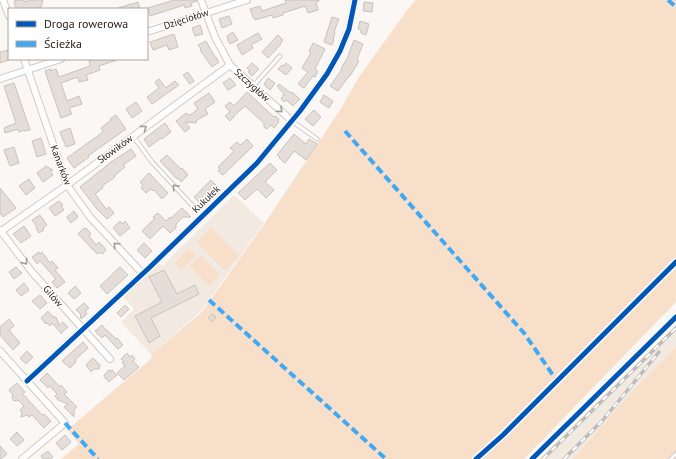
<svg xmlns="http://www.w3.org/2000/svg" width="676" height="459" viewBox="0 0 676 459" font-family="'PT Sans',sans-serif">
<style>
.built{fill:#f2e9e1}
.green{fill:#f8dfca}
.building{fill:#e4ddd8;stroke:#c8c2bd}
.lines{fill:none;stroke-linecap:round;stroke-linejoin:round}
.lane-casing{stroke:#d1cac5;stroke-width:5}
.street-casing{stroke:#d1cac5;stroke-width:8}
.lane{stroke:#fefefe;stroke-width:3}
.street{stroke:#fefefe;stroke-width:6}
.rail-casing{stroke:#bdbcba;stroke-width:3.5}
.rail{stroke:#fff;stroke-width:2;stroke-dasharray:6;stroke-linecap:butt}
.quiet{stroke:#3fa9f5;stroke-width:4;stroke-dasharray:8 4;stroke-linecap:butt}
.cycleway-casing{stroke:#fff;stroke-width:8}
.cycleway{stroke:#0057b8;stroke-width:5}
.oneway{stroke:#9f9b96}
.labels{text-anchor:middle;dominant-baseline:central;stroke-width:3;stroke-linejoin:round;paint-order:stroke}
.street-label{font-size:10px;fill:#2b2117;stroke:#fff}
</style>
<rect width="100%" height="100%" fill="#faf7f5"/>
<g class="built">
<path d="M234 195 264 223 201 311 151 354 121 322 134 309 123 297 160 263 162 266 169 259Z"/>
<path d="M676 325V459H539Z"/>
</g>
<g class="green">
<path d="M416 0H676V302L524 459H61L79 444 67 430 152 358 151 354 201 313 265 223 340 110 359 77 408 9Z"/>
<path d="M211 228 239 256 225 271 197 242Z"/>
<path d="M188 248 196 255 182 270 175 263Z"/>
<path d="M201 255 220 275 209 286 190 266Z"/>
<path d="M676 347V459H573L635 389Z"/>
</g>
<g class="building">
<path d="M17 0H24V2L31 0H43L41 7 34 9H16L14 1Z"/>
<path d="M174 0H197V1L191 3 192 6 185 8 184 5 150 16 148 8Z"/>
<path d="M285 0H319V1L316 2 318 10 308 13 305 6 283 13V15L273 18 272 15 255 20 253 17 250 9 260 6 262 11 286 3Z"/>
<path d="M138 2 140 9H118V8Z"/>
<path d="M364 2 373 3 372 12 363 11Z"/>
<path d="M229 16 232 24 222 28 219 19Z"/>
<path d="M332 17 339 19 334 32 335 33 333 40H334L332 45 324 42Z"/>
<path d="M360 21 369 24 366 35 361 33V30L358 29Z"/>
<path d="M200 25 203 34 195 36 192 28Z"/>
<path d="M233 32 238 40 230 44 227 39 228 38 227 36Z"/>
<path d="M258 33 262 39 251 45 253 48 242 55 237 45Z"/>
<path d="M174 34 178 47 169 50 167 45 153 50 150 42Z"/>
<path d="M278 35 283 40 280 44H281L268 58 262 52Z"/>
<path d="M354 40 363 44 357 59 359 61 350 76H349L338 91 330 86 341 71 342 67 346 60 347 59Z"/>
<path d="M206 41 212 52 219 62 212 67 200 50 201 49 198 45Z"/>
<path d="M313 43 325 49 315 69 318 71 315 77 313 76 304 88 298 84 308 72 302 68 311 53 309 52Z"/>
<path d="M9 50V60L0 63V52Z"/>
<path d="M93 59H117V60L99 66 100 70 86 75 88 80 79 82 78 77 61 83 67 101 79 96 82 104 69 108 72 114 61 118 45 71 51 69V71L56 69 59 77 90 66 89 60Z"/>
<path d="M252 63 259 69 252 76 248 72 250 71 247 68Z"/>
<path d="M286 63 292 68 286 75 278 69 282 65 283 66Z"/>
<path d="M188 72 194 81 190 84 183 75Z"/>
<path d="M230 78 236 85 228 90 223 83Z"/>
<path d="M268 78 275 83 270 90 265 86 266 85 264 84Z"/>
<path d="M159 79 166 88 175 81 179 85 152 104 147 97 159 88 155 82Z"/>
<path d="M14 83 30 130 24 131V130L19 132 18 129 5 133 4 128 16 123 4 86Z"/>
<path d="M279 84 291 93 292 92 300 99 293 106 286 100 284 102 281 99 284 94 277 86Z"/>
<path d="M247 92 274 117 275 116 279 119 278 121 279 122 274 128 271 125 267 129 264 127V123L245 106 234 116V117L230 121 225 116 230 112 225 106 230 102 234 106Z"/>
<path d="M209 93 215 102 205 109 208 114 197 120 196 123 185 122 190 128 185 132 176 121 186 113 188 115 190 114 191 115 198 109 194 103Z"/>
<path d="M324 95 333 101 329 108 320 102Z"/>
<path d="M136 102 142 111 132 118 126 109Z"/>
<path d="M314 110 321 117 313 126 305 119Z"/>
<path d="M116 115 126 129 88 156 89 157 74 168 67 158 103 132 101 128 111 120 110 119Z"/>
<path d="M165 123 171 132 162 139 161 138 149 147 144 139Z"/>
<path d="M70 128 75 144 66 147 60 132Z"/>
<path d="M294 134 306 144 309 139 317 144 306 160 294 151 285 163 279 158 280 157 277 155Z"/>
<path d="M41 138 46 154 37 157 32 141Z"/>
<path d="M247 139 253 146 223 175 218 171 220 169 218 167 234 151 230 148 237 142 240 145 241 144V145Z"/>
<path d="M14 147 19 163 10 166 4 150Z"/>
<path d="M131 149 136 156 123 165 125 167 114 176 115 177 102 186 103 188 95 194 106 209 109 207 114 213 107 219 97 209 80 187 111 162Z"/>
<path d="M167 155 181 169 182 168 188 175 181 182 178 178 177 179 160 161Z"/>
<path d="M270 163 277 170 265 182 274 190 266 198 257 189 245 200 238 193Z"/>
<path d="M46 166 53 170 50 171 53 175 43 182 37 173Z"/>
<path d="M149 173 168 193 162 199 154 190 153 191 151 189 146 193 141 188 143 185 140 182Z"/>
<path d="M29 179 35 188 26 195 19 186Z"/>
<path d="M211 180 218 187 201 204 194 197Z"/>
<path d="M0 188 16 208 3 217 0 213Z"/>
<path d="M59 201 63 205 61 206 64 210 55 216 49 208Z"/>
<path d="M182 208 191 217H183L176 224V228L170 233 163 226 150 239 142 231 155 218 153 217 158 213 166 221 170 217 171 218Z"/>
<path d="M74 211 78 217 71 223 67 217Z"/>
<path d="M40 215 47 225 43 228 44 230 39 233 36 228 37 227 32 220Z"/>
<path d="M120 221 122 224 125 221 130 228 120 236 113 228Z"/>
<path d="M24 226 31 236 21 243 13 234Z"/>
<path d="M84 228 85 229 86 228 91 234 89 236 96 245 99 242 104 247 106 250 102 254 100 252 97 254 78 234Z"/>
<path d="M144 243 152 251 145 258 137 250Z"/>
<path d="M39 252 40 254 42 252 50 263 52 261 58 268 55 270 65 282 57 288 52 282 56 279 40 261 37 264 32 257Z"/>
<path d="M16 267 22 273 14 279 9 272Z"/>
<path d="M120 267 128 275 107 294 100 286Z"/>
<path d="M164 270 177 294 195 285 199 294 151 318 160 336 149 343 135 316 162 302 149 277Z"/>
<path d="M24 283 29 290 21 296 16 290Z"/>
<path d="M75 286 81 293 74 299 68 293Z"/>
<path d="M40 295 47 303 40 309 32 301Z"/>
<path d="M84 303 89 308 85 311 87 314 81 319 80 313 76 310Z"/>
<path d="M125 305 129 309 121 317 117 313Z"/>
<path d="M48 311 53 317H56L59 325 63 322 68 327 61 333 62 334 52 323 50 326 47 323 46 324 41 318Z"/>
<path d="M212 314 216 317 212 322 208 318Z"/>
<path d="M9 319 14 326 9 330 20 343 13 350 0 335V327Z"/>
<path d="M102 325 106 330H107L116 339 117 338 123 345 118 349 105 335 102 338 95 331Z"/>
<path d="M83 342 88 348 75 360 76 362 70 368 62 361Z"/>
<path d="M27 351 33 357 26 364 20 358Z"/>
<path d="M127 353 130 357 132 355 135 359 133 361 139 367 124 380 117 373 125 366 122 363 124 362 121 359Z"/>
<path d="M93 358 100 365 99 369H94L91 372 86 365Z"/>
<path d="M109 370 111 371 112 370 117 375 109 382 104 377V375Z"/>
<path d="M47 373 60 387 61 385 67 392 64 394 77 407 74 410V417L64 407 68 404 58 400 55 396 57 394 50 386 48 388 40 380Z"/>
<path d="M17 383 25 392 23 394 42 415 44 414 51 421 44 428 32 415 29 417 27 415 21 417 22 412 20 410 24 406 18 400 14 401 12 398 13 395 9 390Z"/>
<path d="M17 432 24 440 17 446 10 439Z"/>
<path d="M65 435 71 442 62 450 56 443Z"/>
<path d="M0 446 7 454 1 459H0Z"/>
<path d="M48 451 53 457 50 459H43L41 456Z"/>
</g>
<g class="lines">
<defs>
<g id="lane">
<path d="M253 86 280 56"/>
<path d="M292 121 317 139"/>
<path d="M133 136 152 162 202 216"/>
<path d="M671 459 676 454"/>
</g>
<g id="street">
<path d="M3 0 9 16"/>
<path d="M201 0 215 37 230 65 292 121"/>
<path d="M147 32 247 0"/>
<path d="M24 59 67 185 90 217 143 274"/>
<path d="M0 79 61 59"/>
<path d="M0 230 32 272 110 359"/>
<path d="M0 232 67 185 230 65"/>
<path d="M0 351 65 423 22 459"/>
<path d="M27 381 150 267 257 163 300 111 327 74 340 51 349 29 355 0"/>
</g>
</defs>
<use href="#lane" class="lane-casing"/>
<use href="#street" class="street-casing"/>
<use href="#lane" class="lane"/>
<use href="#street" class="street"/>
<defs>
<g id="rail">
<path d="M543 459 676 328"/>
<path d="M564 459 603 420 659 352"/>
</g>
</defs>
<use href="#rail" class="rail-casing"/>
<use href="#rail" class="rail"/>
<g class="quiet">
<path d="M668 0 676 7"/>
<path d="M345 131 524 333 557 381"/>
<path d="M209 300 386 459"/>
<path d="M65 423 98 459"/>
</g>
<defs>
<g id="cycleway">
<path d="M27 381 150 267 257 163 300 111 327 74 340 51 349 29 355 0"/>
<path d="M476 459 503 435 676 262"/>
<path d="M532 459 676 317"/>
</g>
</defs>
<use href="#cycleway" class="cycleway-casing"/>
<use href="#cycleway" class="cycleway"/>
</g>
<defs><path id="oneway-chevron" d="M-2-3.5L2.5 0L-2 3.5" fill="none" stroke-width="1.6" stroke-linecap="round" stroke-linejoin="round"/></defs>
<g class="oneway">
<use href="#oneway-chevron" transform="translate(280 110) rotate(42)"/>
<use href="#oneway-chevron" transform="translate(144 128) rotate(-36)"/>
<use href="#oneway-chevron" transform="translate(175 187) rotate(-133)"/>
<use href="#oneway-chevron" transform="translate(116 245) rotate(-133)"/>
<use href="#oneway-chevron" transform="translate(25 262) rotate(53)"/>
</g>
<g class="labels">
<g class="street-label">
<text transform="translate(186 19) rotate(-18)">Dzięciołów</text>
<text transform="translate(252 85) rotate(42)">Szczygłów</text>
<text transform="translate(115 149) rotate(-36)">Słowików</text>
<text transform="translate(61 165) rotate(69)">Kanarków</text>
<text transform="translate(206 199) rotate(-44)">Kukułek</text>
<text transform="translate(53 296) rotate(49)">Gilów</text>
</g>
</g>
<rect x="8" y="8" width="140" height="52" fill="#ffffff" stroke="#aaa6a2"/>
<rect x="16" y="21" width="20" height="6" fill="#0057b8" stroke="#aaa6a2"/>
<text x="44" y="28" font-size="12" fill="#2b2117">Droga rowerowa</text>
<rect x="16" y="41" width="20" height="6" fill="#3fa9f5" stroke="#aaa6a2"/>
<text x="44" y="48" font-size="12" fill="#2b2117">Ścieżka</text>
</svg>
